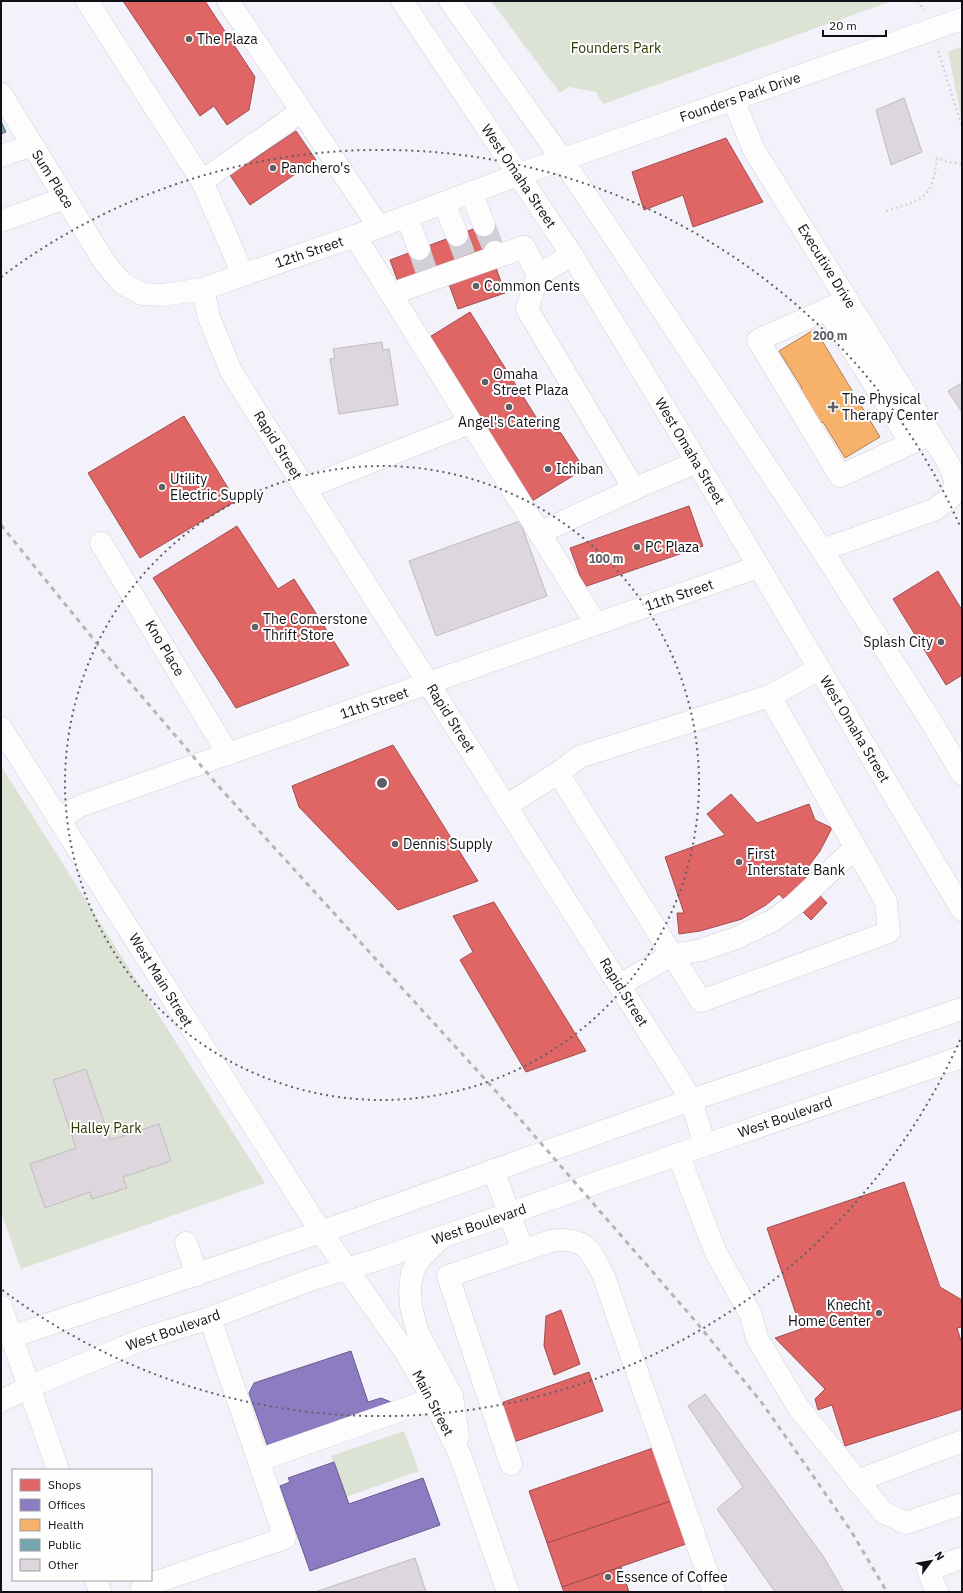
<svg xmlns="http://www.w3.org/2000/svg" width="963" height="1593" viewBox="0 0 963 1593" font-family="'IBM Plex Sans',sans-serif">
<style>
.green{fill:#dce3d4}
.shops{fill:#e06666;stroke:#a24c4e}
.offices{fill:#8e7cc3;stroke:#685c8f}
.health{fill:#f6b26b;stroke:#b18152}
.public{fill:#76a5af;stroke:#587881}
.building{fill:#ded6dd;stroke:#bfbcc1}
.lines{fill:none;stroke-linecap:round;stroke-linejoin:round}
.minor-tunnel{stroke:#d1d0d8;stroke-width:22;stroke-dasharray:22 11;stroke-linecap:butt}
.minor-casing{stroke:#d0d0d6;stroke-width:23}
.major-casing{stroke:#d0d0d6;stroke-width:23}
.path{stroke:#d5d5d8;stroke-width:2.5;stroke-dasharray:2 3;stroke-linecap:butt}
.minor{stroke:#fdfdfe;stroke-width:22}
.major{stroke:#fdfdfe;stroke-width:22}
.rail{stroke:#b5b5b6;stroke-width:3;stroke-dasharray:5 5;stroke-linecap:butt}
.ring{fill:none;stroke:#605f66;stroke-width:2;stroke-dasharray:2 4}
.poi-dot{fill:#605f66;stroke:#fefefe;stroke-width:1.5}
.labels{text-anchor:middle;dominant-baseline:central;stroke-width:4;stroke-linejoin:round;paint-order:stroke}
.poi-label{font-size:14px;fill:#111016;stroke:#fefefe;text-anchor:start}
.park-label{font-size:14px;fill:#2b3900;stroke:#fefefe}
.street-label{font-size:14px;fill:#111016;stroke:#fefefe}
.centre{fill:#605f66;stroke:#fefefe;stroke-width:2}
.ring-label{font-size:12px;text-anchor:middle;font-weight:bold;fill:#605f66;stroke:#fefefe;stroke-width:4;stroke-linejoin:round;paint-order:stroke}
</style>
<rect width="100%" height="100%" fill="#f3f2fa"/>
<g class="green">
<path d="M491 1H892L603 104 596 92 569 87 560 93Z"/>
<path d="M962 46V121L948 52Z"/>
<path d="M1 766 265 1183 21 1269 1 1212Z"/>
<path d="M404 1431 419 1471 346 1497 331 1456Z"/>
</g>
<g class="shops">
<path d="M123 1H205L255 77 249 110 227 125 214 106 200 116Z"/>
<path d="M296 131 316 160 250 205 230 175Z"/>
<path d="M726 138 763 202 693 227 683 195 644 210 632 172Z"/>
<path d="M492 222 502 249 400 287 390 260Z"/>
<path d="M494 262 505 293 458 309 447 279Z"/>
<path d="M470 312 541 425 561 433 584 469 532 501 428 338Z"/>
<path d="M184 416 236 501 140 558 88 473Z"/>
<path d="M689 506 703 546 584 587 570 548Z"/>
<path d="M237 526 278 589 294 579 349 665 236 708 153 578Z"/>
<path d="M938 571 962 610V675L946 685 893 599Z"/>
<path d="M393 745 478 881 398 910 299 807 292 786Z"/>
<path d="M731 794 757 823 809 804 815 820 832 828 820 851 805 871 816 882 811 886 827 903 811 920 793 902 790 906 779 894 766 905 742 919 700 931 679 934 677 913H684L665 857 725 835 707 814Z"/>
<path d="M494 902 586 1051 526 1072 460 960 473 952 453 916Z"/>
<path d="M904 1182 940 1287 962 1300V1327L957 1328 962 1344V1409L845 1446 832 1405 818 1410 815 1399 825 1389 775 1338 801 1329 767 1228Z"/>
<path d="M561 1310 580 1364 554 1375 544 1346 546 1316Z"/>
<path d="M589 1372 603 1411 511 1443 498 1404Z"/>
<path d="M656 1447 674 1500 547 1543 529 1491Z"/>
<path d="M674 1500 689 1543 562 1587 547 1543Z"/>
<path d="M621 1567 629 1592H564L562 1587Z"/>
</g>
<g class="offices">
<path d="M351 1351 368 1402 381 1398 391 1402 392 1407 269 1450 249 1393 254 1383Z"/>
<path d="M334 1462 349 1504 423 1478 440 1525 310 1571 280 1486 290 1482 288 1478Z"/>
</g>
<path class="health" d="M815 329 880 437 845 458 823 422 815 427 795 392 802 388 779 351Z"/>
<path class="public" d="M1 121 6 132 1 134Z"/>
<g class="building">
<path d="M904 98 922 152 891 165 876 110Z"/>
<path d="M382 342 383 350 389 349 398 405 339 414 330 359 335 358 333 349Z"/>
<path d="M962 383V412L948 391Z"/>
<path d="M520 521 547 596 436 636 409 561Z"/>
<path d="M86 1069 110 1140 159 1124 171 1161 123 1177 127 1188 92 1199 90 1192 45 1208 30 1164 76 1148 53 1080Z"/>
<path d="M705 1394 823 1556 844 1592H775L717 1509 743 1487 688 1406Z"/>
<path d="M415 1558 426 1592H315Z"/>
</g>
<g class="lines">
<g class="minor-tunnel">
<path d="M484 225 495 252"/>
<path d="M457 235 467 262"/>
<path d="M419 249 428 276"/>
</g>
<defs>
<g id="minor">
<path d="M87 1 202 181 243 274"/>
<path d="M228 1 379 227"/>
<path d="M1 94 105 263 122 283 142 294 163 295 203 289 355 236 518 175"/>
<path d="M733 99 754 150 949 464 956 482 951 497 934 510 822 550"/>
<path d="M1 156 32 145"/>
<path d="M202 181 302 111"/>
<path d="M471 193 484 225"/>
<path d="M444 203 457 235"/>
<path d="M407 217 419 249"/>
<path d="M1 221 65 198"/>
<path d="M355 236 596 624"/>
<path d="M495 252 497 257 524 247 538 275 527 309 634 489 697 462"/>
<path d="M203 289 209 318 232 373 671 1067 691 1100 705 1145"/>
<path d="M391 294 524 247 538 275 572 255"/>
<path d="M848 300 758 340 840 476 931 434"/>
<path d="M827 309 911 443"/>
<path d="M305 488 470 423"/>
<path d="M539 533 634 489"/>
<path d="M101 543 228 754"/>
<path d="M770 696 579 757 558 773 701 1001 889 932 886 902 770 696 819 669"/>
<path d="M506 806 558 773"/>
<path d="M59 819 80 806 758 567"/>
<path d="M619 985 672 955 701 950 736 938 774 920 794 905 855 848"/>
<path d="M678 1154 715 1251 751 1315 757 1338 798 1407 883 1512 906 1523 962 1504"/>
<path d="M493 1170 523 1251"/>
<path d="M186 1243 197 1275"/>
<path d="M1 1401 29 1387"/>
<path d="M259 1460 433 1399"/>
<path d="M511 1464 448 1276 551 1241C585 1236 591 1250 604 1277L714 1592"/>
<path d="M857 1481 962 1441"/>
<path d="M142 1587 285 1538 210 1318"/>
<path d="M937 1592 928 1570 962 1558"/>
</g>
<g id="major">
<path d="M402 1 572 255 672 420 962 910"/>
<path d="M450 1 562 159 822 550 932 723 962 774"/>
<path d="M518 175 962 19"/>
<path d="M1 728 321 1232 404 1350 433 1399 460 1455 508 1592"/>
<path d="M439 1240 419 1260 412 1273 410 1289 411 1307 418 1333 452 1396 458 1436"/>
<path d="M1 1307 58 1470"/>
<path d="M11 1337 321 1232 691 1100 962 1009"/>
<path d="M29 1387 146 1338 210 1318 313 1279 379 1259 705 1145 962 1057"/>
<path d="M96 1580 100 1592"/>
</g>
</defs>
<use href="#minor" class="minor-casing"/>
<use href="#major" class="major-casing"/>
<g class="path">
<path d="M918 1 924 10"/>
<path d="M938 51 962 126"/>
<path d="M886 211C923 199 932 200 937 158L948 162 962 164"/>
</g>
<use href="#minor" class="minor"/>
<use href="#major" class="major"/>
<path class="rail" d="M1 525 103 651 221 789 493 1088 697 1323 762 1403 807 1467 851 1531 887 1592"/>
</g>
<g class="ring">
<circle cx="382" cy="783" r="317"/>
<path d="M960 1040A633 633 0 0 1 1 1289M1 277A633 633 0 0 1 960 526"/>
</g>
<g class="poi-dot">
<circle cx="189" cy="39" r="4"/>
<circle cx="273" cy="168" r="4"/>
<circle cx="476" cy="286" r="4"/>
<circle cx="485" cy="382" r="4"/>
<circle cx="509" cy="407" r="4"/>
<path d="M831 401h4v4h4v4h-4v4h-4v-4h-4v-4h4z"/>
<circle cx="548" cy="469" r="4"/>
<circle cx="162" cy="487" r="4"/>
<circle cx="637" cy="547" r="4"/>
<circle cx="255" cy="627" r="4"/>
<circle cx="941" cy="642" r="4"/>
<circle cx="395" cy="844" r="4"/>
<circle cx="739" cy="862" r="4"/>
<circle cx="879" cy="1313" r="4"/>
<circle cx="608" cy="1577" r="4"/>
</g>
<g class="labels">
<g class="poi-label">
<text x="197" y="39">The Plaza</text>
<text x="281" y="168">Panchero's</text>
<text x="484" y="286">Common Cents</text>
<text x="493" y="374">Omaha<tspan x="493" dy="16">Street Plaza</tspan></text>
<text x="842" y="399">The Physical<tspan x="842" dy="16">Therapy Center</tspan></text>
<text x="509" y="422" text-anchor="middle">Angel's Catering</text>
<text x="556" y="469">Ichiban</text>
<text x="170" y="479">Utility<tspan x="170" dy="16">Electric Supply</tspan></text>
<text x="645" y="547">PC Plaza</text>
<text x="263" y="619">The Cornerstone<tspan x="263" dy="16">Thrift Store</tspan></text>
<text x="933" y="642" text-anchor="end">Splash City</text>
<text x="403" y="844">Dennis Supply</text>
<text x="747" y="854">First<tspan x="747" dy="16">Interstate Bank</tspan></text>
<text x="871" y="1305" text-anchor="end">Knecht<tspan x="871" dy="16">Home Center</tspan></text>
<text x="616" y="1577">Essence of Coffee</text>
</g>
<g class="park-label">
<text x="616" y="48">Founders Park</text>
<text x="106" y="1128">Halley Park</text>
</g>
<g class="street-label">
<text transform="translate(740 97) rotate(-19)">Founders Park Drive</text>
<text transform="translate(519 176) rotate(56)">West Omaha Street</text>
<text transform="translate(53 179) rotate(58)">Sum Place</text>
<text transform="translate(309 252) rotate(-19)">12th Street</text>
<text transform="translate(827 266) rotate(58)">Executive Drive</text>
<text transform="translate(278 445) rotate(58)">Rapid Street</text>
<text transform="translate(690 451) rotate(59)">West Omaha Street</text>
<text transform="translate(679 595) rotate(-19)">11th Street</text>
<text transform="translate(165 648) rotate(59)">Kno Place</text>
<text transform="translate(374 703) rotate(-19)">11th Street</text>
<text transform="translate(451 718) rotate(58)">Rapid Street</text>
<text transform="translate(855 729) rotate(59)">West Omaha Street</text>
<text transform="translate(161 980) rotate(58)">West Main Street</text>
<text transform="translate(624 992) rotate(58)">Rapid Street</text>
<text transform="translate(785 1117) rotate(-19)">West Boulevard</text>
<text transform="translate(479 1224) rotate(-19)">West Boulevard</text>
<text transform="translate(173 1330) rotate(-19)">West Boulevard</text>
<text transform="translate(433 1403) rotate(62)">Main Street</text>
</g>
</g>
<circle cx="382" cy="783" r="6" class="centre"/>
<g class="ring-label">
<text x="830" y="340">200 m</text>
<text x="606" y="563">100 m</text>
</g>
<rect width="963" height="1593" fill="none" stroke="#111016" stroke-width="4"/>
<rect x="12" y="1469" width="140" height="112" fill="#fefefe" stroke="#9f9fa1"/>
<rect x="20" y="1479" width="20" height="12" fill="#e06666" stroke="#9f9fa1"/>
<text x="48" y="1489" font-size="12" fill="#111016">Shops</text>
<rect x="20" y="1499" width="20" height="12" fill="#8e7cc3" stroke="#9f9fa1"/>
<text x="48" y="1509" font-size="12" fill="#111016">Offices</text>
<rect x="20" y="1519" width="20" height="12" fill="#f6b26b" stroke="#9f9fa1"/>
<text x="48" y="1529" font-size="12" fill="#111016">Health</text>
<rect x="20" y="1539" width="20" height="12" fill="#76a5af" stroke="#9f9fa1"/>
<text x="48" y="1549" font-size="12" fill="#111016">Public</text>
<rect x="20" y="1559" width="20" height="12" fill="#ded6dd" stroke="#9f9fa1"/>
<text x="48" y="1569" font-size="12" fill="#111016">Other</text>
<g transform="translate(931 1561) rotate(58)" stroke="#fefefe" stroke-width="3" paint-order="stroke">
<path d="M0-3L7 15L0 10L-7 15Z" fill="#111016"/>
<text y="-6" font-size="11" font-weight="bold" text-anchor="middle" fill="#111016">N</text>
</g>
<path d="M823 30v6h63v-6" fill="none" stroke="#111016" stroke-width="2"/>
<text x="829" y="30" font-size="12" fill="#111016" stroke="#fefefe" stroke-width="3" paint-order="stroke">20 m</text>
</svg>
